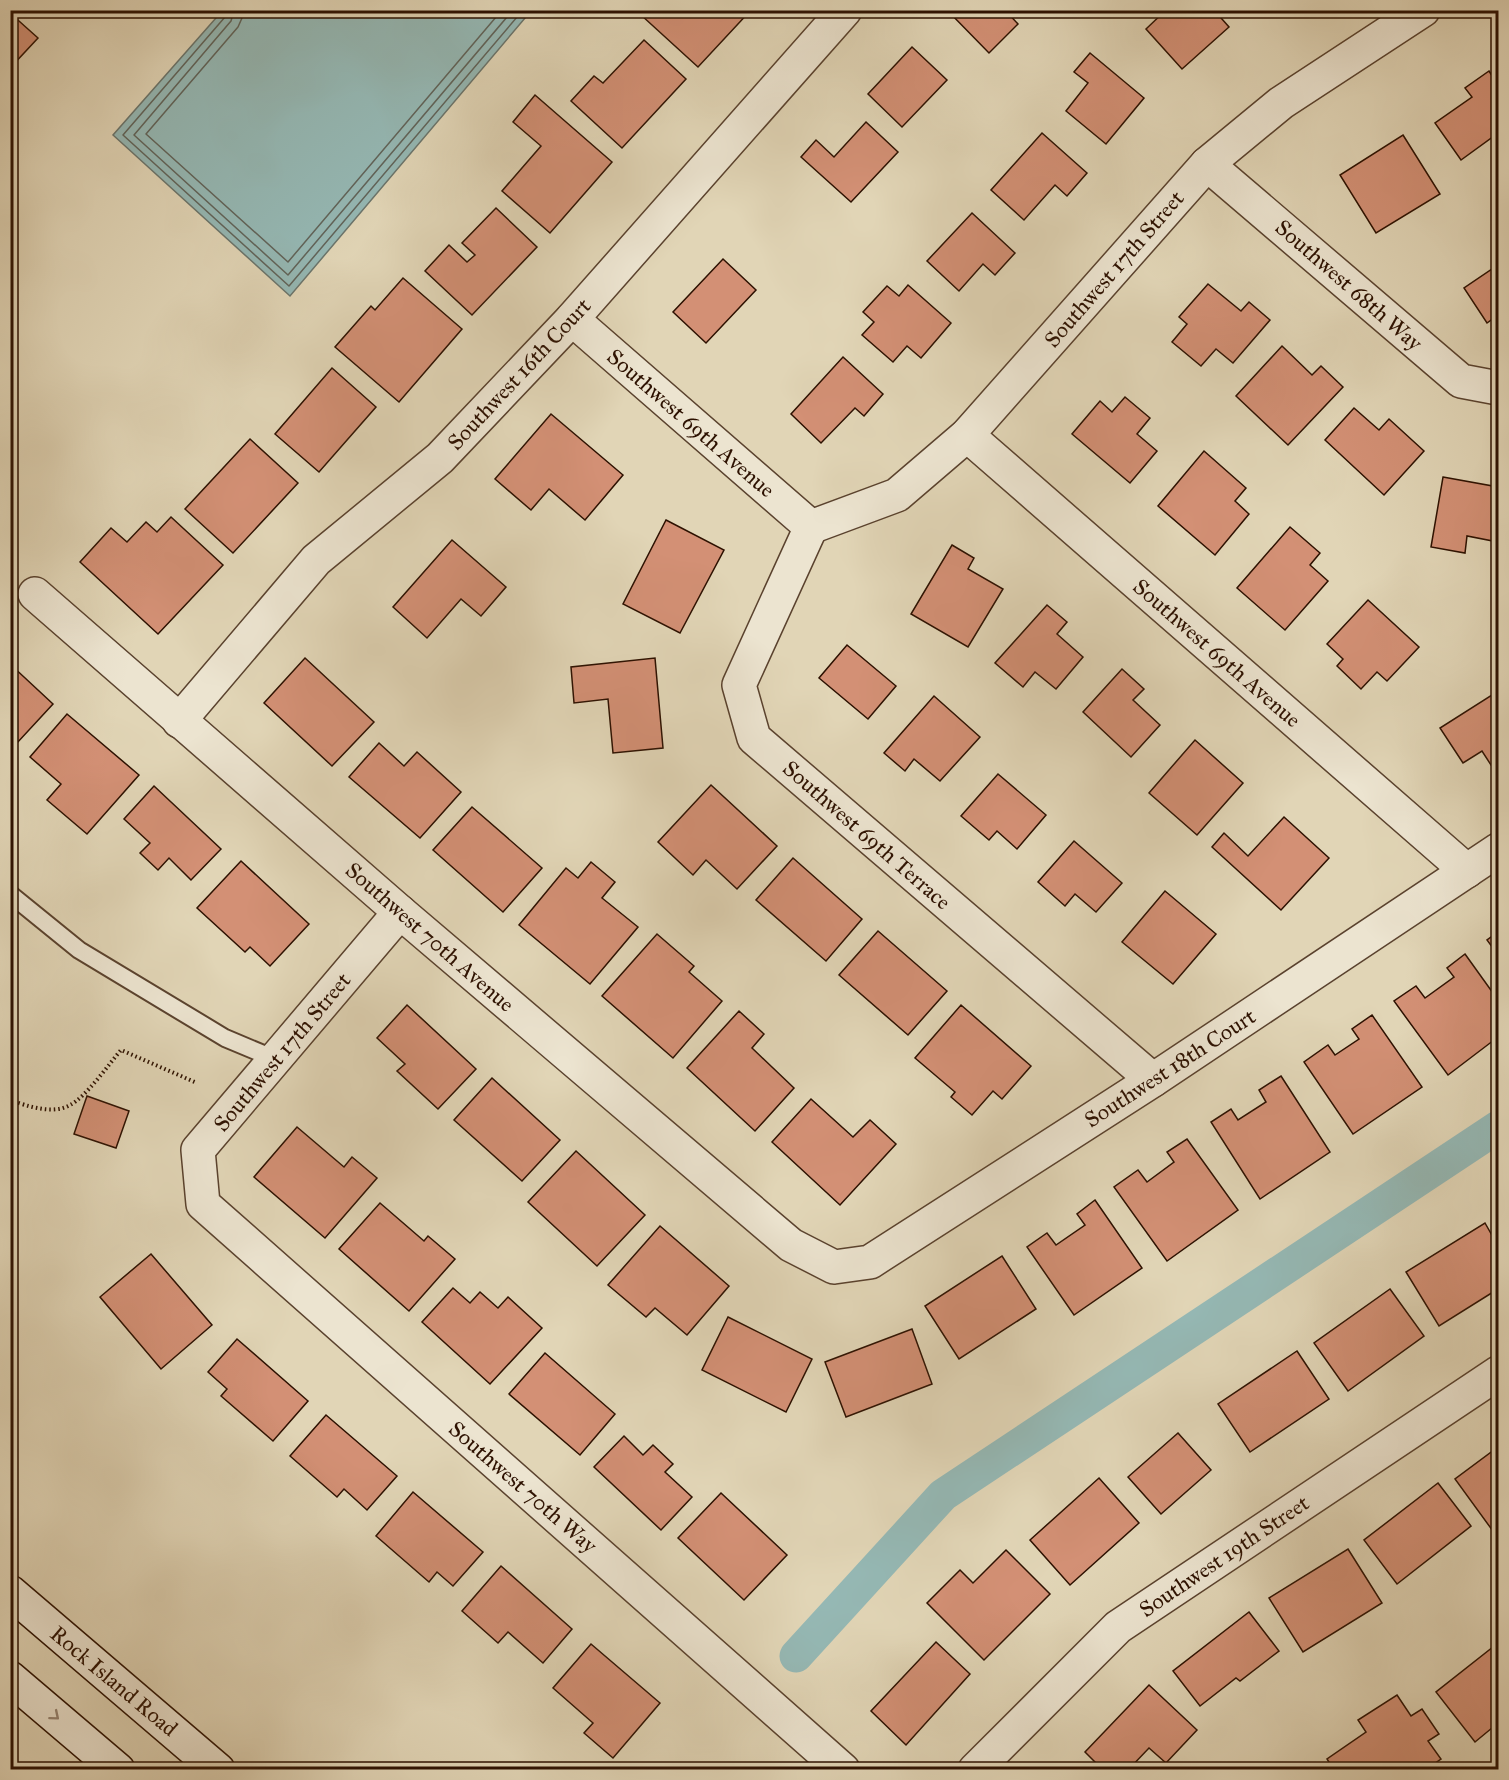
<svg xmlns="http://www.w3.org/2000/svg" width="1509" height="1780" viewBox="0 0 1509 1780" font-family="'IM FELL Great Primer',serif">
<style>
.water{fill:#95b8b4;stroke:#6b756c;stroke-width:1.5}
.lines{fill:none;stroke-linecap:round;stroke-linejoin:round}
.shore{stroke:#61645a;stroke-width:1.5}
.canal{stroke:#95b8b4;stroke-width:33}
.building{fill:#d39075;stroke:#2d1101;stroke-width:1.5}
.lane-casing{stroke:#5a422e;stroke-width:20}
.street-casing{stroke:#5a422e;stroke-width:36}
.secondary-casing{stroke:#2d1101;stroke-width:36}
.path{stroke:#2d1101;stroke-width:4;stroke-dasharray:1.5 3;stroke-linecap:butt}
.lane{stroke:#ece4d0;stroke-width:16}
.street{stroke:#ece4d0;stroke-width:33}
.secondary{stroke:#ece4d0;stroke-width:33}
.oneway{stroke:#968573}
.labels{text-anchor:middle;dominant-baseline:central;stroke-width:4.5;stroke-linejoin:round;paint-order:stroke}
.street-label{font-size:22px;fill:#2d1101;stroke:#ece4d0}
</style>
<rect width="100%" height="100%" fill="#e1d5b6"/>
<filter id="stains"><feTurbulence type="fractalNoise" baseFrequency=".00333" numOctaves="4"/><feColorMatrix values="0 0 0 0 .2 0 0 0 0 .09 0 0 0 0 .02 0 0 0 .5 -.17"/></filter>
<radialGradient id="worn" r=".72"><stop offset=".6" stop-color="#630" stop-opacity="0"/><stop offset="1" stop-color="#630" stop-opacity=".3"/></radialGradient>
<path class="water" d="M223 10H531V11L290 296 113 135Z"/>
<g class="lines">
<g class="shore">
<path d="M227 10 225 17 123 135 289 286 523 10"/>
<path d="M234 10 231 21 134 135 288 275 513 10"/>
<path d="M243 10 242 18 238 27 146 134 288 262 502 10"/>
</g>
<path class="canal" d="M796 1656 943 1495 1498 1127"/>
</g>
<g class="building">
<path d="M645 10H751L698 67 641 15Z"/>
<path d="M947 10H1005L1018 24 989 53Z"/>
<path d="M1166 10H1214L1229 27 1182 69 1146 29Z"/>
<path d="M10 13 38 38 10 68Z"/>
<path d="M644 40 686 79 622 148 571 101 594 76 603 83Z"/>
<path d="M912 47 947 80 902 127 868 94Z"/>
<path d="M1090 53 1144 98 1106 144 1066 111 1088 83 1074 72Z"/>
<path d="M1489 71 1498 85V133L1461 160 1435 123 1472 97 1465 88Z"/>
<path d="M535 95 612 162 550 233 502 191 541 146 513 122Z"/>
<path d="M866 122 898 152 851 202 801 157 816 140 834 157Z"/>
<path d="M1042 133 1087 173 1067 196 1055 185 1024 220 991 190Z"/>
<path d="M1403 135 1440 194 1376 233 1340 175Z"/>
<path d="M496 208 537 247 472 315 425 271 449 245 467 262 475 255 462 243Z"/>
<path d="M972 213 1015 253 995 275 983 264 959 291 927 261Z"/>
<path d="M723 259 756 290 706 343 673 312Z"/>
<path d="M1498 265V315L1487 323 1464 288Z"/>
<path d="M403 278 462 329 399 402 335 347 371 306 375 310Z"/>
<path d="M1208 284 1241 311 1249 302 1270 320 1233 363 1216 349 1201 366 1172 342 1187 324 1179 317Z"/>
<path d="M908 285 951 323 921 358 907 346 893 362 862 335 874 322 863 312 887 286 899 296Z"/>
<path d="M1282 346 1312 375 1321 366 1343 387 1288 445 1236 396Z"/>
<path d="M843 357 883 394 864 416 855 408 821 443 791 414Z"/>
<path d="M332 368 376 407 319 472 275 434Z"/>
<path d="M1125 397 1150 418 1137 434 1157 451 1130 483 1072 434 1100 401 1112 412Z"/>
<path d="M1354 408 1379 430 1389 419 1424 451 1384 495 1325 440Z"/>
<path d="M551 414 623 475 585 520 549 489 531 510 495 479Z"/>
<path d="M250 439 298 483 233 553 185 509Z"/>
<path d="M1204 451 1246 488 1235 501 1249 514 1215 555 1158 506Z"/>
<path d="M1443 477 1498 487V542L1467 536 1465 553 1431 547Z"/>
<path d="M171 517 223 565 158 634 80 562 111 528 127 542 146 522 157 532Z"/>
<path d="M666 520 724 550 680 633 623 604Z"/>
<path d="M1290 527 1320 553 1310 565 1328 581 1285 630 1237 588Z"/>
<path d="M452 540 506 587 481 616 461 599 427 638 393 607Z"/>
<path d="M952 545 974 558 968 569 1003 589 968 647 911 614Z"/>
<path d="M1368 600 1419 647 1387 681 1377 672 1361 689 1337 666 1343 659 1327 644Z"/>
<path d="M1047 605 1067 622 1057 634 1083 657 1056 689 1035 672 1023 687 995 663Z"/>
<path d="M847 645 896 686 868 719 819 678Z"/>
<path d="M305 658 374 722 332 766 264 703Z"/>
<path d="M655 658 663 748 613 753 608 699 574 703 571 667Z"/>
<path d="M10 664 53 704 17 743 10 736Z"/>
<path d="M1122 669 1144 689 1133 700 1160 725 1131 757 1083 712Z"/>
<path d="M1495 693 1498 699V761L1491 765 1482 751 1463 763 1440 728Z"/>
<path d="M934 696 980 737 940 781 914 759 905 771 884 753Z"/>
<path d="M67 714 139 775 87 834 47 800 61 784 30 757Z"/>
<path d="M1195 740 1243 783 1197 835 1149 793Z"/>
<path d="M379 743 404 766 417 752 461 792 420 838 349 777Z"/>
<path d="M998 774 1046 815 1017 849 997 831 989 840 961 816Z"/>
<path d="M711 785 777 846 737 889 706 860 693 875 658 842Z"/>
<path d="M154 786 221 849 191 880 169 858 158 870 140 853 150 843 124 819Z"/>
<path d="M472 807 542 868 503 912 433 850Z"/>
<path d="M1284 817 1329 858 1281 910 1212 847 1224 833 1248 856Z"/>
<path d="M1074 841 1122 883 1096 912 1075 894 1065 906 1038 882Z"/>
<path d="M793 858 862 919 826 961 756 900Z"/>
<path d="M241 861 309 924 270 966 250 947 245 952 197 908Z"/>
<path d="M591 862 615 882 602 898 638 927 590 984 519 925 566 868 578 878Z"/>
<path d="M1165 891 1216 934 1173 984 1122 942Z"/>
<path d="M878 931 947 991 908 1035 839 975Z"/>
<path d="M1498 932V955L1487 940Z"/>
<path d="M657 934 694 966 689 972 722 1001 673 1058 602 996Z"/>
<path d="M1465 954 1498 1000V1037L1448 1075 1394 1001 1416 986 1425 998 1454 977 1447 968Z"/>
<path d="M407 1005 476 1069 438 1109 397 1071 405 1064 377 1038Z"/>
<path d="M961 1005 1031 1066 1002 1099 993 1091 972 1115 951 1097 955 1092 915 1058Z"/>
<path d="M739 1011 764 1034 752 1048 794 1088 755 1131 687 1068Z"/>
<path d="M1372 1015 1422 1087 1353 1134 1304 1062 1328 1045 1335 1055 1359 1039 1352 1029Z"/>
<path d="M1281 1076 1330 1152 1260 1199 1211 1122 1231 1109 1238 1120 1266 1102 1259 1090Z"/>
<path d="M492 1078 560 1140 522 1181 454 1120Z"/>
<path d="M87 1096 129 1111 116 1148 74 1134Z"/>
<path d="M811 1099 853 1137 870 1120 896 1144 840 1205 772 1142Z"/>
<path d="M297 1127 344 1167 352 1157 377 1178 325 1238 254 1177Z"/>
<path d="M1187 1139 1238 1210 1167 1261 1114 1187 1138 1170 1147 1182 1174 1162 1167 1152Z"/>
<path d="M576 1151 645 1215 597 1266 528 1202Z"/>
<path d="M1095 1200 1142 1268 1074 1315 1027 1247 1047 1233 1056 1245 1085 1225 1077 1214Z"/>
<path d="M380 1203 424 1241 428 1236 455 1259 409 1311 339 1249Z"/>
<path d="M1485 1223 1498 1246V1289L1439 1326 1406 1272Z"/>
<path d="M660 1226 729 1286 687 1335 655 1308 646 1317 608 1285Z"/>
<path d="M151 1254 212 1325 161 1369 100 1297Z"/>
<path d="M1002 1256 1036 1309 959 1359 925 1306Z"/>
<path d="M453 1288 470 1303 480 1292 498 1308 508 1297 542 1328 490 1384 422 1322Z"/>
<path d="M1390 1289 1424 1336 1348 1391 1314 1343Z"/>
<path d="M728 1317 812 1359 786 1412 702 1370Z"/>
<path d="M912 1329 932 1384 846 1417 825 1362Z"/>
<path d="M237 1339 308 1401 273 1441 221 1396 227 1389 208 1372Z"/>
<path d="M1297 1351 1329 1399 1250 1452 1218 1404Z"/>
<path d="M545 1353 615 1414 580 1455 509 1394Z"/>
<path d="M326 1415 397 1476 367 1510 344 1489 337 1497 290 1456Z"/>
<path d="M1178 1433 1211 1470 1161 1514 1128 1477Z"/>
<path d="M624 1436 643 1455 653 1445 673 1464 665 1472 692 1497 661 1530 594 1467Z"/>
<path d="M1498 1447V1538L1455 1479Z"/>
<path d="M1099 1478 1139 1523 1070 1585 1030 1540Z"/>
<path d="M1438 1483 1471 1526 1397 1584 1364 1540Z"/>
<path d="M413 1492 483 1552 453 1586 437 1572 429 1582 376 1536Z"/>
<path d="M721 1493 787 1555 744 1600 678 1538Z"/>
<path d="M1348 1549 1382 1603 1303 1652 1269 1598Z"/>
<path d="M1006 1550 1050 1594 984 1660 927 1603 960 1570 973 1583Z"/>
<path d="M501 1566 572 1629 543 1663 508 1632 498 1643 462 1611Z"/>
<path d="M1249 1612 1279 1651 1240 1681 1236 1678 1200 1706 1173 1671Z"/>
<path d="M936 1642 970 1674 906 1745 871 1711Z"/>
<path d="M1498 1643V1723L1475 1742 1436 1692Z"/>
<path d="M591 1644 660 1703 613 1758 584 1733 593 1723 553 1688Z"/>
<path d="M1149 1685 1197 1730 1166 1763 1149 1748 1128 1770H1103L1085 1752Z"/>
<path d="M1397 1695 1411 1716 1422 1709 1439 1734 1428 1741 1441 1759 1425 1770H1334L1327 1759 1366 1732 1358 1720Z"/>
</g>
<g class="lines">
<defs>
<path id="lane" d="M10 894 79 950 225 1038 275 1059"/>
<g id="street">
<path d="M1207 164 1461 381 1498 388"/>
<path d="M572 319 811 527"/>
<path d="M967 435 1467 871"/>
<path d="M811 527 897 495 967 435 1207 164 1281 103 1423 10"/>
<path d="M811 527 739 685 754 738 1153 1080"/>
<path d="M35 594 400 912 791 1245 834 1267 870 1262 1153 1080 1498 850"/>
<path d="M179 721 316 560 440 458 572 319 845 10"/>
<path d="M400 912 198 1150 203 1204 843 1770"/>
<path d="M975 1770 1118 1627 1498 1373"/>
</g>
<g id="secondary">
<path d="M10 1592 218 1770"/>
<path d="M10 1678 118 1770"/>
</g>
</defs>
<use href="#lane" class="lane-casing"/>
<use href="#street" class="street-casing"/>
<use href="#secondary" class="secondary-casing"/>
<path class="path" d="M10 1100C27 1106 53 1115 70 1105 86 1097 109 1064 121 1050L197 1083"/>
<use href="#lane" class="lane"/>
<use href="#street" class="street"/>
<use href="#secondary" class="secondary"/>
</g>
<defs><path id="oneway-chevron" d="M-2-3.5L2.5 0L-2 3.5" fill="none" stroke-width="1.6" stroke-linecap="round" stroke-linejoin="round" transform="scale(1.5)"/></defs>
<use class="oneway" href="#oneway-chevron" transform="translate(55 1716) rotate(40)"/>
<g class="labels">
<g class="street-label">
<text transform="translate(1114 269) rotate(-49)">Southwest 17th Street</text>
<text transform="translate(1349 285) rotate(41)">Southwest 68th Way</text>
<text transform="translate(519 374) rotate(-47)">Southwest 16th Court</text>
<text transform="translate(691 423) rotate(41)">Southwest 69th Avenue</text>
<text transform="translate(1217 653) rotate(41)">Southwest 69th Avenue</text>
<text transform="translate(867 835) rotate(41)">Southwest 69th Terrace</text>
<text transform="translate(430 937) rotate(41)">Southwest 70th Avenue</text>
<text transform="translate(282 1052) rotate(-50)">Southwest 17th Street</text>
<text transform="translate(1170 1068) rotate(-33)">Southwest 18th Court</text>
<text transform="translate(523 1487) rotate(41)">Southwest 70th Way</text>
<text transform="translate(1224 1556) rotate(-34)">Southwest 19th Street</text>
<text transform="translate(114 1681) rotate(40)">Rock Island Road</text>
</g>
</g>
<rect width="1509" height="1780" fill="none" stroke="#e1d5b6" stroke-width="36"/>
<rect x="12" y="12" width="1485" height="1756" fill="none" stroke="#2d1101" stroke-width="3"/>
<rect x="18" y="18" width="1473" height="1744" fill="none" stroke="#2d1101" stroke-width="1.5"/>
<rect width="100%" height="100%" filter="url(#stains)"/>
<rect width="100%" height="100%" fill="url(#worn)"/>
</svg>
